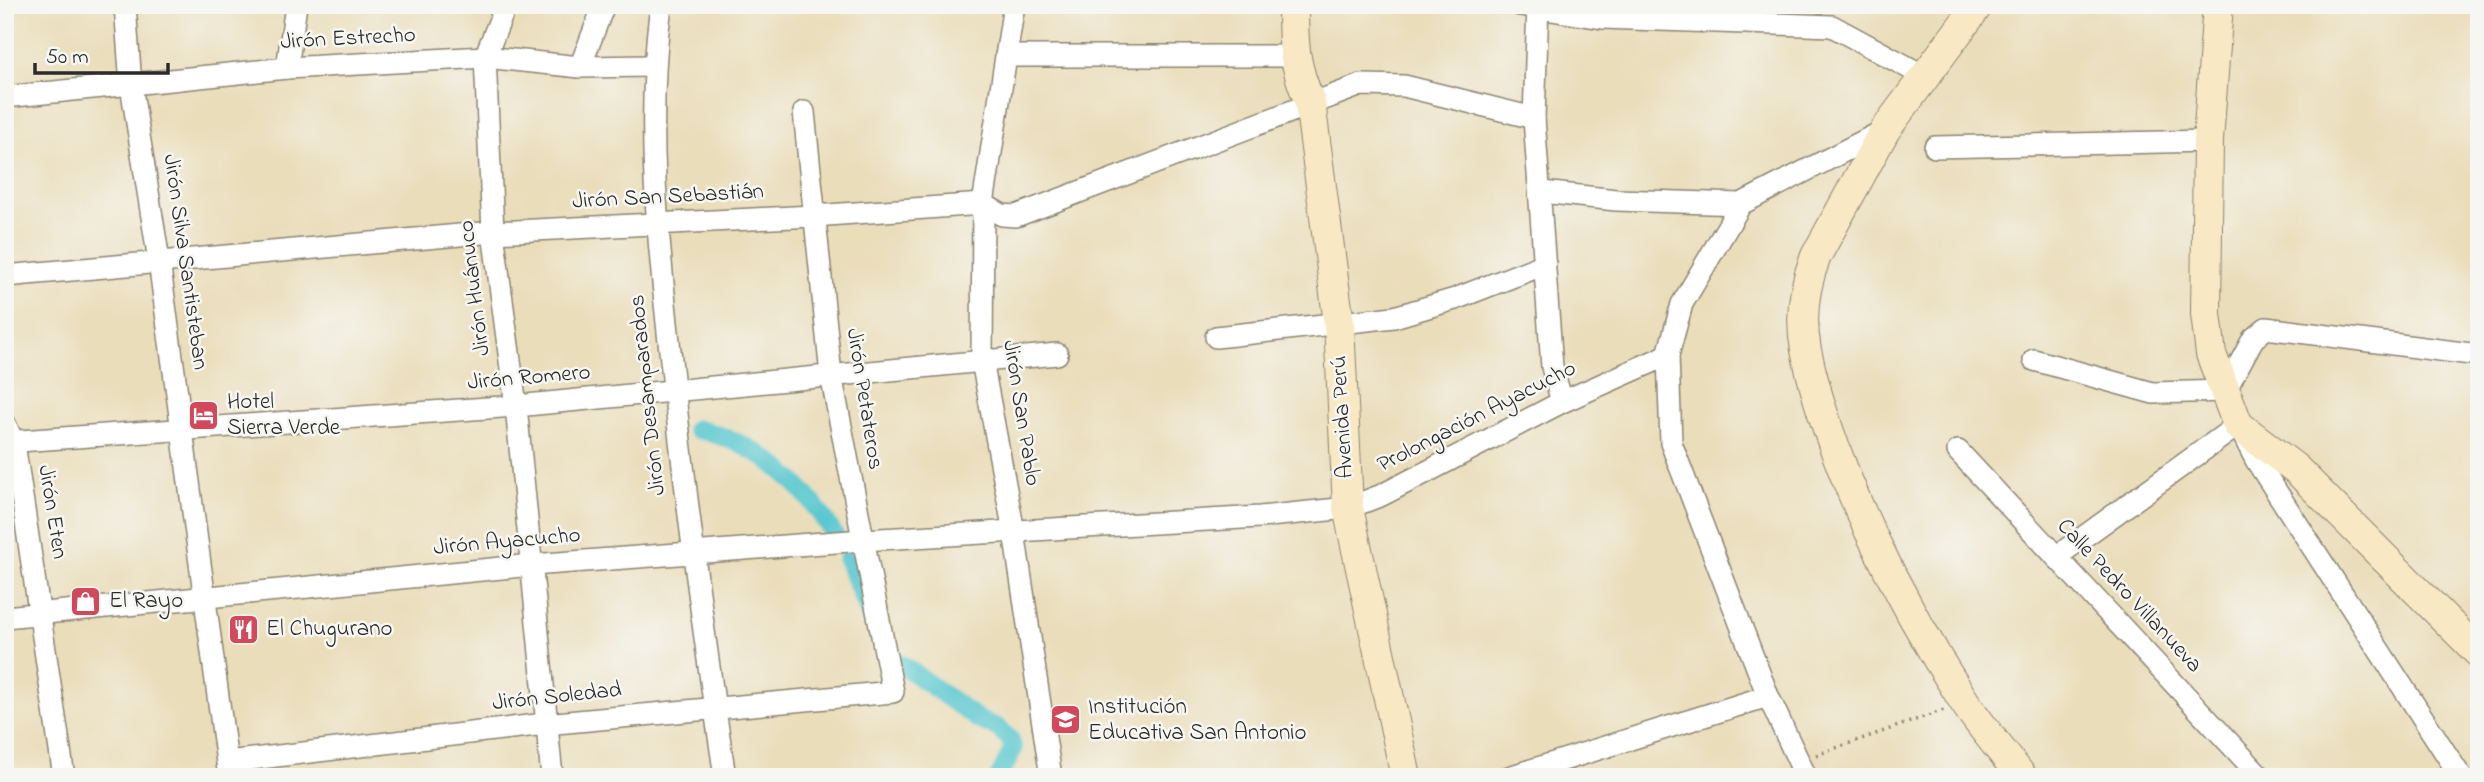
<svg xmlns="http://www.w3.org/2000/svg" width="2484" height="782" viewBox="0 0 2484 782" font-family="'Indie Flower',sans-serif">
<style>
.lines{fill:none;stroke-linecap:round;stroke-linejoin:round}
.canal{stroke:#5ac8cf;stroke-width:19}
.street-casing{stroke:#8a8472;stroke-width:24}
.secondary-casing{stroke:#8a8472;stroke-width:32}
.path{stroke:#8a8472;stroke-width:3.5;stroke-dasharray:2 5;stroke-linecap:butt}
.street{stroke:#fff;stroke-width:21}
.secondary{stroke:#f8e8c3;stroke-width:30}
.labels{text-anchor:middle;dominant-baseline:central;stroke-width:5;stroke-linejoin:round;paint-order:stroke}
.street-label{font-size:23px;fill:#2b2b2b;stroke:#f6f6f2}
.poi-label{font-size:23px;fill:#2b2b2b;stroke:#f6f6f2;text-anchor:start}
</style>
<rect width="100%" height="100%" fill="#f6f6f2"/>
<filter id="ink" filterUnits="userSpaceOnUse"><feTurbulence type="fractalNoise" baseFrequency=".0143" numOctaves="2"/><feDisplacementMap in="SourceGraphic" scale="14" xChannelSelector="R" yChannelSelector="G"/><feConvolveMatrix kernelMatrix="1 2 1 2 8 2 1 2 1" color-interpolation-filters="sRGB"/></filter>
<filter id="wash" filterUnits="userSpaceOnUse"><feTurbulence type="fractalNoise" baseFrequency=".00686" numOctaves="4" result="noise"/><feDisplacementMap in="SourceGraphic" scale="28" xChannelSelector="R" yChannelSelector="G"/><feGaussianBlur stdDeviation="1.57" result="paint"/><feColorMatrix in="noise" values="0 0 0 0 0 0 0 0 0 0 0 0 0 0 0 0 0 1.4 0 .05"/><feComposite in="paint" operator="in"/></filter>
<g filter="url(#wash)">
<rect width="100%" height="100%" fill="#eaddba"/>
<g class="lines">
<g class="canal">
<path d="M696 429C761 443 807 485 838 542"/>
<path d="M847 560 874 623"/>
<path d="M901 664 979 720 998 728 1010 739 1013 749 999 777"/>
</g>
</g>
</g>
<g filter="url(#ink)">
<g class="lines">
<defs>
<g id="street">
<path d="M125 5 131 85 159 261 229 777"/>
<path d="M506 5 485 57 493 232 516 406 552 777"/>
<path d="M661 5C645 124 658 242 671 360 686 500 704 638 725 777"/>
<path d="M1014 5 983 204 982 361 1014 532 1051 777"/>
<path d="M1520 5 1602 18 1832 26 1924 76"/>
<path d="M1538 5 1534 118 1552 367 1562 402"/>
<path d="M1006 56H1294"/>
<path d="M580 67 604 5"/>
<path d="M287 68 296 5"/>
<path d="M5 97 287 68 485 57 580 67 653 66"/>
<path d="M1935 147 2208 141"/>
<path d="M1542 192 1616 200 1741 204 1885 130"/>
<path d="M1741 204 1682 304 1668 355 1671 443 1768 696 1806 777"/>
<path d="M5 276 493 232 813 216 983 204 1002 215 1016 216 1361 85 1404 86 1534 118"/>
<path d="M1216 337 1394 317 1455 299 1545 264"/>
<path d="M2034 360 2153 393 2225 391 2253 339 2266 328 2479 355"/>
<path d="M5 424 14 443 64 777"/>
<path d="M5 442 516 406 1057 354"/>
<path d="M1958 451 2261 777"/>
<path d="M2056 557 2238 425 2256 460 2461 777"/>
<path d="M5 617 532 565 863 540 1260 517 1348 508 1382 495 1562 402 1668 355"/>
<path d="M227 762 545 724 893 692 831 375 804 112"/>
<path d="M1509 777 1768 696"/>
</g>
<g id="secondary">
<path d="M1293 5C1293 44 1294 66 1310 102L1339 324 1348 508 1406 777"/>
<path d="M1978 5 1885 130 1816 256C1804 286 1800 319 1806 350 1830 466 1900 602 1964 701 1981 727 2003 752 2022 777"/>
<path d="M2218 5 2208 141 2206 314 2211 354 2238 425 2296 469 2479 653"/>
</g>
</defs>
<use href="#street" class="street-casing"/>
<use href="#secondary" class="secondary-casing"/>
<path class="path" d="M1816 755 1944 710"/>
<use href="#street" class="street"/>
<use href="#secondary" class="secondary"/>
</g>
</g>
<defs>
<symbol id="hotel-square" viewBox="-11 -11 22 22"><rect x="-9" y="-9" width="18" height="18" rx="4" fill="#d1495b" stroke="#f6f6f2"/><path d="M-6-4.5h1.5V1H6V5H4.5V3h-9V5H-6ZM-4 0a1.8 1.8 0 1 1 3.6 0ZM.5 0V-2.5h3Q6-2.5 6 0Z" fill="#fff"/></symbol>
<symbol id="shop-square" viewBox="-11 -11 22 22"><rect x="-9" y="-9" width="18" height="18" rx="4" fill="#d1495b" stroke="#f6f6f2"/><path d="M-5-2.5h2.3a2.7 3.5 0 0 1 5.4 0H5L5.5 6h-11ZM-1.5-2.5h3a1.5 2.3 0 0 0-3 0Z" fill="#fff"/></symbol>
<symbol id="restaurant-square" viewBox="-11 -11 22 22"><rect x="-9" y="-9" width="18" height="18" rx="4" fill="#d1495b" stroke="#f6f6f2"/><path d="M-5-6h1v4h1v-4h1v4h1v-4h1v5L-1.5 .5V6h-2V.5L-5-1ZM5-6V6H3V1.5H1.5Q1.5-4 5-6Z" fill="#fff"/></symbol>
<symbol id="school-square" viewBox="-11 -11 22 22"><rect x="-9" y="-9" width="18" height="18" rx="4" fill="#d1495b" stroke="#f6f6f2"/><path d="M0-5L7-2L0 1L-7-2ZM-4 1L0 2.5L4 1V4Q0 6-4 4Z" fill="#fff"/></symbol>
</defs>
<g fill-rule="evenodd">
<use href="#hotel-square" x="186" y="398" width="35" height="35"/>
<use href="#shop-square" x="68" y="584" width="35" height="35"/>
<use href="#restaurant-square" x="226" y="612" width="35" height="35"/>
<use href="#school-square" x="1048" y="702" width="35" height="35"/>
</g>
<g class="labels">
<g class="street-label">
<text transform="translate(348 39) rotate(-3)">Jirón Estrecho</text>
<text transform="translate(668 197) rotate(-3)">Jirón San Sebastián</text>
<text transform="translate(185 262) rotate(82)">Jirón Silva Santisteban</text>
<text transform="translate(475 288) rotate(-97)">Jirón Huánuco</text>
<text transform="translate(529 378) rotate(-5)">Jirón Romero</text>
<text transform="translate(648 395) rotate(-96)">Jirón Desamparados</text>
<text transform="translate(864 399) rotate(81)">Jirón Petateros</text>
<text transform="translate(1021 413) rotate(81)">Jirón San Pablo</text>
<text transform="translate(1343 417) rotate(-93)">Avenida Perú</text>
<text transform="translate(1477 417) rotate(-27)">Prolongación Ayacucho</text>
<text transform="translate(52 512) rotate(81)">Jirón Eten</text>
<text transform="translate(507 542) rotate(-5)">Jirón Ayacucho</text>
<text transform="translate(2129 596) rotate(47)">Calle Pedro Villanueva</text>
<text transform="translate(557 697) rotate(-6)">Jirón Soledad</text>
</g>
<g class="poi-label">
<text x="227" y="402">Hotel<tspan x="227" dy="26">Sierra Verde</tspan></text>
<text x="109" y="601">El Rayo</text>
<text x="266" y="629">El Chugurano</text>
<text x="1088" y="707">Institución<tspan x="1088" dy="26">Educativa San Antonio</tspan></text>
</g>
</g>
<rect width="2484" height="782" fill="none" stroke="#f6f6f2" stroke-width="28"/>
<path d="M35 63v10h133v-10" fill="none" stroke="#2b2b2b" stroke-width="3.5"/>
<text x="46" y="63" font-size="21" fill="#2b2b2b" stroke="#f6f6f2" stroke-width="5" paint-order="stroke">50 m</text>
</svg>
